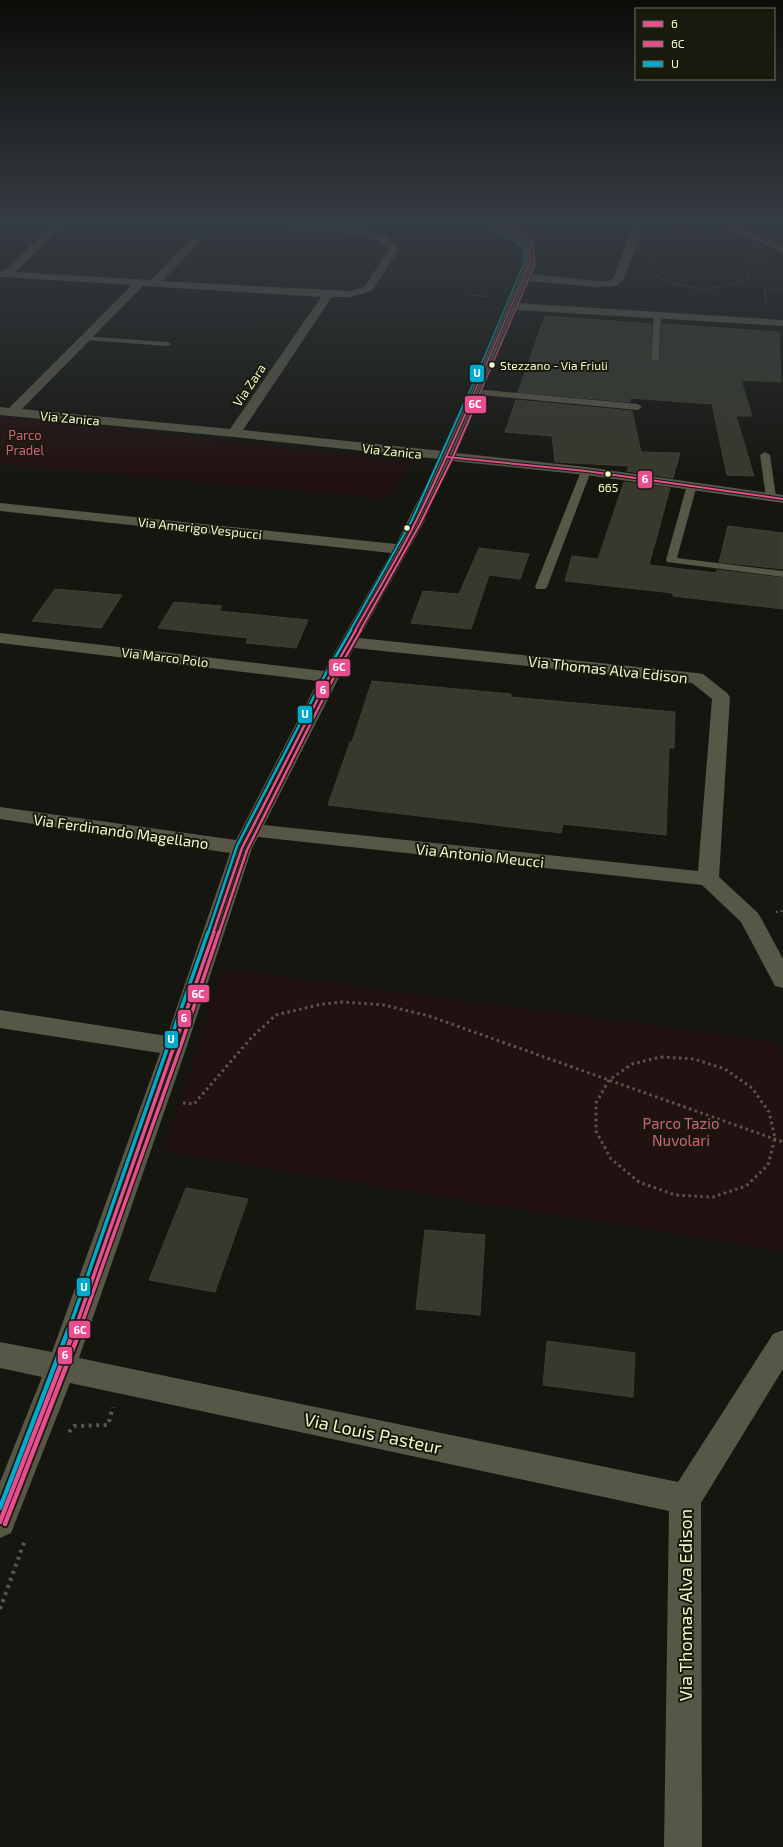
<svg xmlns="http://www.w3.org/2000/svg" width="783" height="1847" viewBox="0 0 783 1847" font-family="'Exo 2',sans-serif">
<style>
.green{fill:#211111}
.building{fill:#37392d;stroke:#3e4032}
.lines{fill:none;stroke-linecap:round;stroke-linejoin:round}
.path-far3{stroke:#5f544a;stroke-width:1.5;stroke-dasharray:1 1.5;stroke-linecap:butt}
.path-far2{stroke:#5f544a;stroke-width:2;stroke-dasharray:2 2.5;stroke-linecap:butt}
.path-far1{stroke:#5f544a;stroke-width:3;stroke-dasharray:2.5 3.5;stroke-linecap:butt}
.path{stroke:#5f544a;stroke-width:4;stroke-dasharray:3 4.5;stroke-linecap:butt}
.service{fill:#565746;fill-rule:evenodd}
.minor{fill:#565746;fill-rule:evenodd}
.primary{fill:#525c46;fill-rule:evenodd}
.bus-1-far4-casing{stroke:#171a0c;stroke-width:3}
.bus-1-far3-casing{stroke:#171a0c;stroke-width:4}
.bus-1-far2-casing{stroke:#171a0c;stroke-width:5}
.bus-1-far1-casing{stroke:#171a0c;stroke-width:6}
.bus-1-casing{stroke:#171a0c;stroke-width:8}
.bus-2-far4-casing{stroke:#171a0c;stroke-width:3}
.bus-2-far3-casing{stroke:#171a0c;stroke-width:4}
.bus-2-far2-casing{stroke:#171a0c;stroke-width:5}
.bus-2-far1-casing{stroke:#171a0c;stroke-width:6}
.bus-2-casing{stroke:#171a0c;stroke-width:8}
.bus-3-far4-casing{stroke:#171a0c;stroke-width:3}
.bus-3-far3-casing{stroke:#171a0c;stroke-width:4}
.bus-3-far2-casing{stroke:#171a0c;stroke-width:5}
.bus-3-far1-casing{stroke:#171a0c;stroke-width:6}
.bus-3-casing{stroke:#171a0c;stroke-width:8}
.bus-1-far4{stroke:#e84d90;stroke-width:1.5}
.bus-1-far3{stroke:#e84d90;stroke-width:2}
.bus-1-far2{stroke:#e84d90;stroke-width:2.5}
.bus-1-far1{stroke:#e84d90;stroke-width:3.5}
.bus-1{stroke:#e84d90;stroke-width:4.5}
.bus-2-far4{stroke:#e84d90;stroke-width:1.5}
.bus-2-far3{stroke:#e84d90;stroke-width:2}
.bus-2-far2{stroke:#e84d90;stroke-width:2.5}
.bus-2-far1{stroke:#e84d90;stroke-width:3.5}
.bus-2{stroke:#e84d90;stroke-width:4.5}
.bus-3-far4{stroke:#00a9ce;stroke-width:1.5}
.bus-3-far3{stroke:#00a9ce;stroke-width:2}
.bus-3-far2{stroke:#00a9ce;stroke-width:2.5}
.bus-3-far1{stroke:#00a9ce;stroke-width:3.5}
.bus-3{stroke:#00a9ce;stroke-width:4.5}
.bus-dot{fill:#f3f9cb;stroke:#171a0c;stroke-width:1.5}
.labels{text-anchor:middle;dominant-baseline:central;stroke-width:4;stroke-linejoin:round;paint-order:stroke}
.far-bus-label{font-size:12px;fill:#f3f9cb;stroke:#171a0c;text-anchor:start}
.far-street-label{font-size:13px;fill:#f3f9cb;stroke:#171a0c}
.far-park-label{font-size:13px;fill:#cf617a;stroke:#171a0c}
.street-label{font-size:15px;fill:#f3f9cb;stroke:#171a0c}
.park-label{font-size:15px;fill:#cf617a;stroke:#171a0c}
.near-street-label{font-size:18px;fill:#f3f9cb;stroke:#171a0c}
.line-badge{stroke:#171a0c;stroke-width:1.5}
.badge-label{font-size:11px;text-anchor:middle;font-weight:bold;fill:#fff}
</style>
<rect width="100%" height="100%" fill="#151610"/>
<g class="green">
<path d="M0 416 411 462 389 499 0 464Z"/>
<path d="M223 969 779 1042 783 1066V1252L163 1151Z"/>
</g>
<g class="building">
<path d="M545 316 652 324 650 359 654 362 660 359 662 324 779 332 781 382 741 380 752 416H736L754 476 727 475 712 404 630 398V402L518 392Z"/>
<path d="M516 400 632 411 641 452 680 453 673 478 627 471 629 466 555 462 552 436 505 432Z"/>
<path d="M624 482 670 488 649 565 716 573 717 570 783 578V609L673 596V593L565 581 572 556 598 559Z"/>
<path d="M728 526 783 533V569L719 562Z"/>
<path d="M479 548 529 554 520 579 489 575 471 629 411 623 423 591 459 594Z"/>
<path d="M55 589 122 595 101 628 32 621Z"/>
<path d="M174 602 222 606 219 611 308 620 296 648 246 643 248 638 158 628Z"/>
<path d="M372 681 511 694V697L675 712 674 748H669L666 835 563 824 561 833 328 805 350 742H352Z"/>
<path d="M186 1188 248 1199 215 1292 149 1280Z"/>
<path d="M425 1230 485 1235 480 1315 416 1309Z"/>
<path d="M547 1341 635 1353 633 1397 543 1385Z"/>
</g>
<g class="lines">
<g class="path-far3">
<path d="M461 223 469 226"/>
<path d="M677 223 710 238"/>
<path d="M684 227H663L650 263 652 274C683 290 714 293 747 280L751 260"/>
<path d="M751 259 763 263"/>
<path d="M467 295 492 297"/>
<path d="M766 304 765 289 783 290"/>
</g>
<path class="path-far2" d="M776 912 783 911"/>
<g class="path-far1">
<path d="M661 1057 694 1059 725 1069 752 1088 769 1112 775 1138 768 1165 746 1186 713 1197 675 1195 639 1182 611 1159 596 1131V1103L609 1080 632 1064Z"/>
<path d="M183 1103 194 1104 252 1037 276 1015 322 1004 343 1002 384 1005 429 1016 783 1142"/>
</g>
<g class="path">
<path d="M69 1432 74 1426 108 1425 113 1407"/>
<path d="M0 1609 25 1540"/>
</g>
<g class="service">
<path d="M654 313H657L661 315 659 359 655 361 651 359Z"/>
<path d="M82 336 167 342 171 344 167 346 85 340H82Z"/>
<path d="M474 389 638 404 642 407 638 410 471 394 470 392Z"/>
<path d="M765 452 770 455 776 497 771 500 766 497 760 455Z"/>
<path d="M586 468 591 471 547 587 545 589H537L535 587 581 471Z"/>
<path d="M692 482 697 485 677 558 783 571V577L667 562 666 560 687 485Z"/>
</g>
<path class="minor" d="M54 223H65L15 272 151 280 191 239 195 238 200 241 199 243 162 281 350 291 364 287 389 249 379 240 360 235 278 226 273 223H309L360 229 387 236 399 249 372 291 351 297H332L243 430 443 451 525 262 524 248 507 234 485 223C507 223 517 230 533 245L535 262 530 274 597 281H609L614 277 634 223H644L624 279 616 286 597 287 528 281 518 303 783 320V326L515 310 456 453 586 467 783 495V503L586 475 452 461 440 483 424 522 359 638 697 673 703 674 727 693 730 697 719 877 758 913 761 918 783 959V988L775 986 741 922 702 885 258 837 252 848 187 1046 79 1358 678 1482 773 1334 783 1330V1369L701 1503 702 1847H664L669 1511 70 1383 11 1533 0 1538V1482L42 1377 0 1368V1342L52 1352 160 1053 0 1028V1010L167 1036 230 853 0 819V807L236 840 318 681 0 643V633L324 671 391 553 0 511V503L396 544 439 459 234 437 0 415V407L9 408 132 285 0 277V271H4ZM143 286 321 297 230 429 22 409ZM354 648 692 683 712 699 698 871 264 825Z"/>
<path class="primary" d="M716 223H730L783 246V253Z"/>
<defs>
<g id="bus-1-far4">
<path d="M722 223 783 250"/>
<path d="M471 400 530 262 529 247 511 232 491 223"/>
</g>
<g id="bus-1-far3">
<path d="M447 457 586 471 783 499"/>
<path d="M355 631C375 594 398 559 416 521 436 481 454 440 472 399"/>
</g>
<path id="bus-1-far2" d="M213 933 242 848 329 677 356 630"/>
<path id="bus-1-far1" d="M75 1329 214 932"/>
<path id="bus-1" d="M0 1522 75 1328"/>
<path id="bus-2-far4" d="M477 400 535 264 533 244 519 231 505 223"/>
<path id="bus-2-far3" d="M360 631 420 524 452 459 478 399"/>
<path id="bus-2-far2" d="M219 933 247 850 333 679 361 630"/>
<path id="bus-2-far1" d="M80 1329 180 1048 219 932"/>
<path id="bus-2" d="M5 1524 81 1328"/>
<path id="bus-3-far4" d="M466 400 525 261 524 249C513 239 502 232 488 228"/>
<path id="bus-3-far3" d="M350 631 412 520 466 399"/>
<path id="bus-3-far2" d="M208 933 237 846 325 675 351 630"/>
<path id="bus-3-far1" d="M69 1329 208 932"/>
<path id="bus-3" d="M0 1508 69 1328"/>
</defs>
<use href="#bus-1-far4" class="bus-1-far4-casing"/>
<use href="#bus-1-far3" class="bus-1-far3-casing"/>
<use href="#bus-1-far2" class="bus-1-far2-casing"/>
<use href="#bus-1-far1" class="bus-1-far1-casing"/>
<use href="#bus-1" class="bus-1-casing"/>
<use href="#bus-2-far4" class="bus-2-far4-casing"/>
<use href="#bus-2-far3" class="bus-2-far3-casing"/>
<use href="#bus-2-far2" class="bus-2-far2-casing"/>
<use href="#bus-2-far1" class="bus-2-far1-casing"/>
<use href="#bus-2" class="bus-2-casing"/>
<use href="#bus-3-far4" class="bus-3-far4-casing"/>
<use href="#bus-3-far3" class="bus-3-far3-casing"/>
<use href="#bus-3-far2" class="bus-3-far2-casing"/>
<use href="#bus-3-far1" class="bus-3-far1-casing"/>
<use href="#bus-3" class="bus-3-casing"/>
<use href="#bus-1-far4" class="bus-1-far4"/>
<use href="#bus-1-far3" class="bus-1-far3"/>
<use href="#bus-1-far2" class="bus-1-far2"/>
<use href="#bus-1-far1" class="bus-1-far1"/>
<use href="#bus-1" class="bus-1"/>
<use href="#bus-2-far4" class="bus-2-far4"/>
<use href="#bus-2-far3" class="bus-2-far3"/>
<use href="#bus-2-far2" class="bus-2-far2"/>
<use href="#bus-2-far1" class="bus-2-far1"/>
<use href="#bus-2" class="bus-2"/>
<use href="#bus-3-far4" class="bus-3-far4"/>
<use href="#bus-3-far3" class="bus-3-far3"/>
<use href="#bus-3-far2" class="bus-3-far2"/>
<use href="#bus-3-far1" class="bus-3-far1"/>
<use href="#bus-3" class="bus-3"/>
</g>
<linearGradient id="sky" x2="0" y2="1"><stop stop-color="#0c0c09"/><stop offset="0.46" stop-color="#353c42"/><stop offset="1" stop-color="#353c42" stop-opacity="0"/></linearGradient>
<rect width="783" height="482" fill="url(#sky)"/>
<g class="bus-dot">
<circle cx="492" cy="365" r="3.5"/>
<circle cx="608" cy="474" r="3.5"/>
<circle cx="407" cy="528" r="3.5"/>
</g>
<g class="labels">
<g class="far-bus-label">
<text x="500" y="365">Stezzano - Via Friuli</text>
<text x="608" y="487" text-anchor="middle">665</text>
</g>
<g class="far-street-label">
<text transform="translate(249 385) rotate(-56)">Via Zara</text>
<text transform="translate(70 418) rotate(5)">Via Zanica</text>
<text transform="translate(392 451) rotate(6)">Via Zanica</text>
<text transform="translate(200 528) rotate(6)">Via Amerigo Vespucci</text>
<text transform="translate(165 657) rotate(7)">Via Marco Polo</text>
</g>
<g class="far-park-label">
<text x="25" y="435">Parco<tspan x="25" dy="15">Pradel</tspan></text>
</g>
<g class="street-label">
<text transform="translate(608 669) rotate(6)">Via Thomas Alva Edison</text>
<text transform="translate(121 831) rotate(8)">Via Ferdinando Magellano</text>
<text transform="translate(480 855) rotate(6)">Via Antonio Meucci</text>
</g>
<g class="park-label">
<text x="681" y="1123">Parco Tazio<tspan x="681" dy="17">Nuvolari</tspan></text>
</g>
<g class="near-street-label">
<text transform="translate(373 1433) rotate(12)">Via Louis Pasteur</text>
<text transform="translate(685 1605) rotate(-90)">Via Thomas Alva Edison</text>
</g>
</g>
<g class="line-badge">
<rect x="469" y="364" width="16" height="19" rx="4" fill="#00a9ce"/>
<rect x="464" y="395" width="23" height="19" rx="4" fill="#e84d90"/>
<rect x="637" y="470" width="16" height="19" rx="4" fill="#e84d90"/>
<rect x="328" y="658" width="23" height="19" rx="4" fill="#e84d90"/>
<rect x="315" y="680" width="15" height="19" rx="4" fill="#e84d90"/>
<rect x="297" y="705" width="16" height="19" rx="4" fill="#00a9ce"/>
<rect x="187" y="984" width="23" height="19" rx="4" fill="#e84d90"/>
<rect x="177" y="1009" width="15" height="19" rx="4" fill="#e84d90"/>
<rect x="164" y="1030" width="15" height="19" rx="4" fill="#00a9ce"/>
<rect x="76" y="1277" width="15" height="20" rx="4" fill="#00a9ce"/>
<rect x="68" y="1320" width="23" height="19" rx="4" fill="#e84d90"/>
<rect x="57" y="1346" width="16" height="19" rx="4" fill="#e84d90"/>
</g>
<g class="badge-label">
<text x="477" y="377">U</text>
<text x="475" y="408">6C</text>
<text x="645" y="483">6</text>
<text x="339" y="671">6C</text>
<text x="323" y="694">6</text>
<text x="305" y="718">U</text>
<text x="198" y="998">6C</text>
<text x="184" y="1022">6</text>
<text x="171" y="1043">U</text>
<text x="84" y="1291">U</text>
<text x="80" y="1334">6C</text>
<text x="65" y="1359">6</text>
</g>
<rect x="635" y="8" width="140" height="72" fill="#171a0c" stroke="#6f7358"/>
<rect x="643" y="21" width="20" height="6" fill="#e84d90" stroke="#6f7358"/>
<text x="671" y="28" font-size="12" fill="#f3f9cb">6</text>
<rect x="643" y="41" width="20" height="6" fill="#e84d90" stroke="#6f7358"/>
<text x="671" y="48" font-size="12" fill="#f3f9cb">6C</text>
<rect x="643" y="61" width="20" height="6" fill="#00a9ce" stroke="#6f7358"/>
<text x="671" y="68" font-size="12" fill="#f3f9cb">U</text>
</svg>
